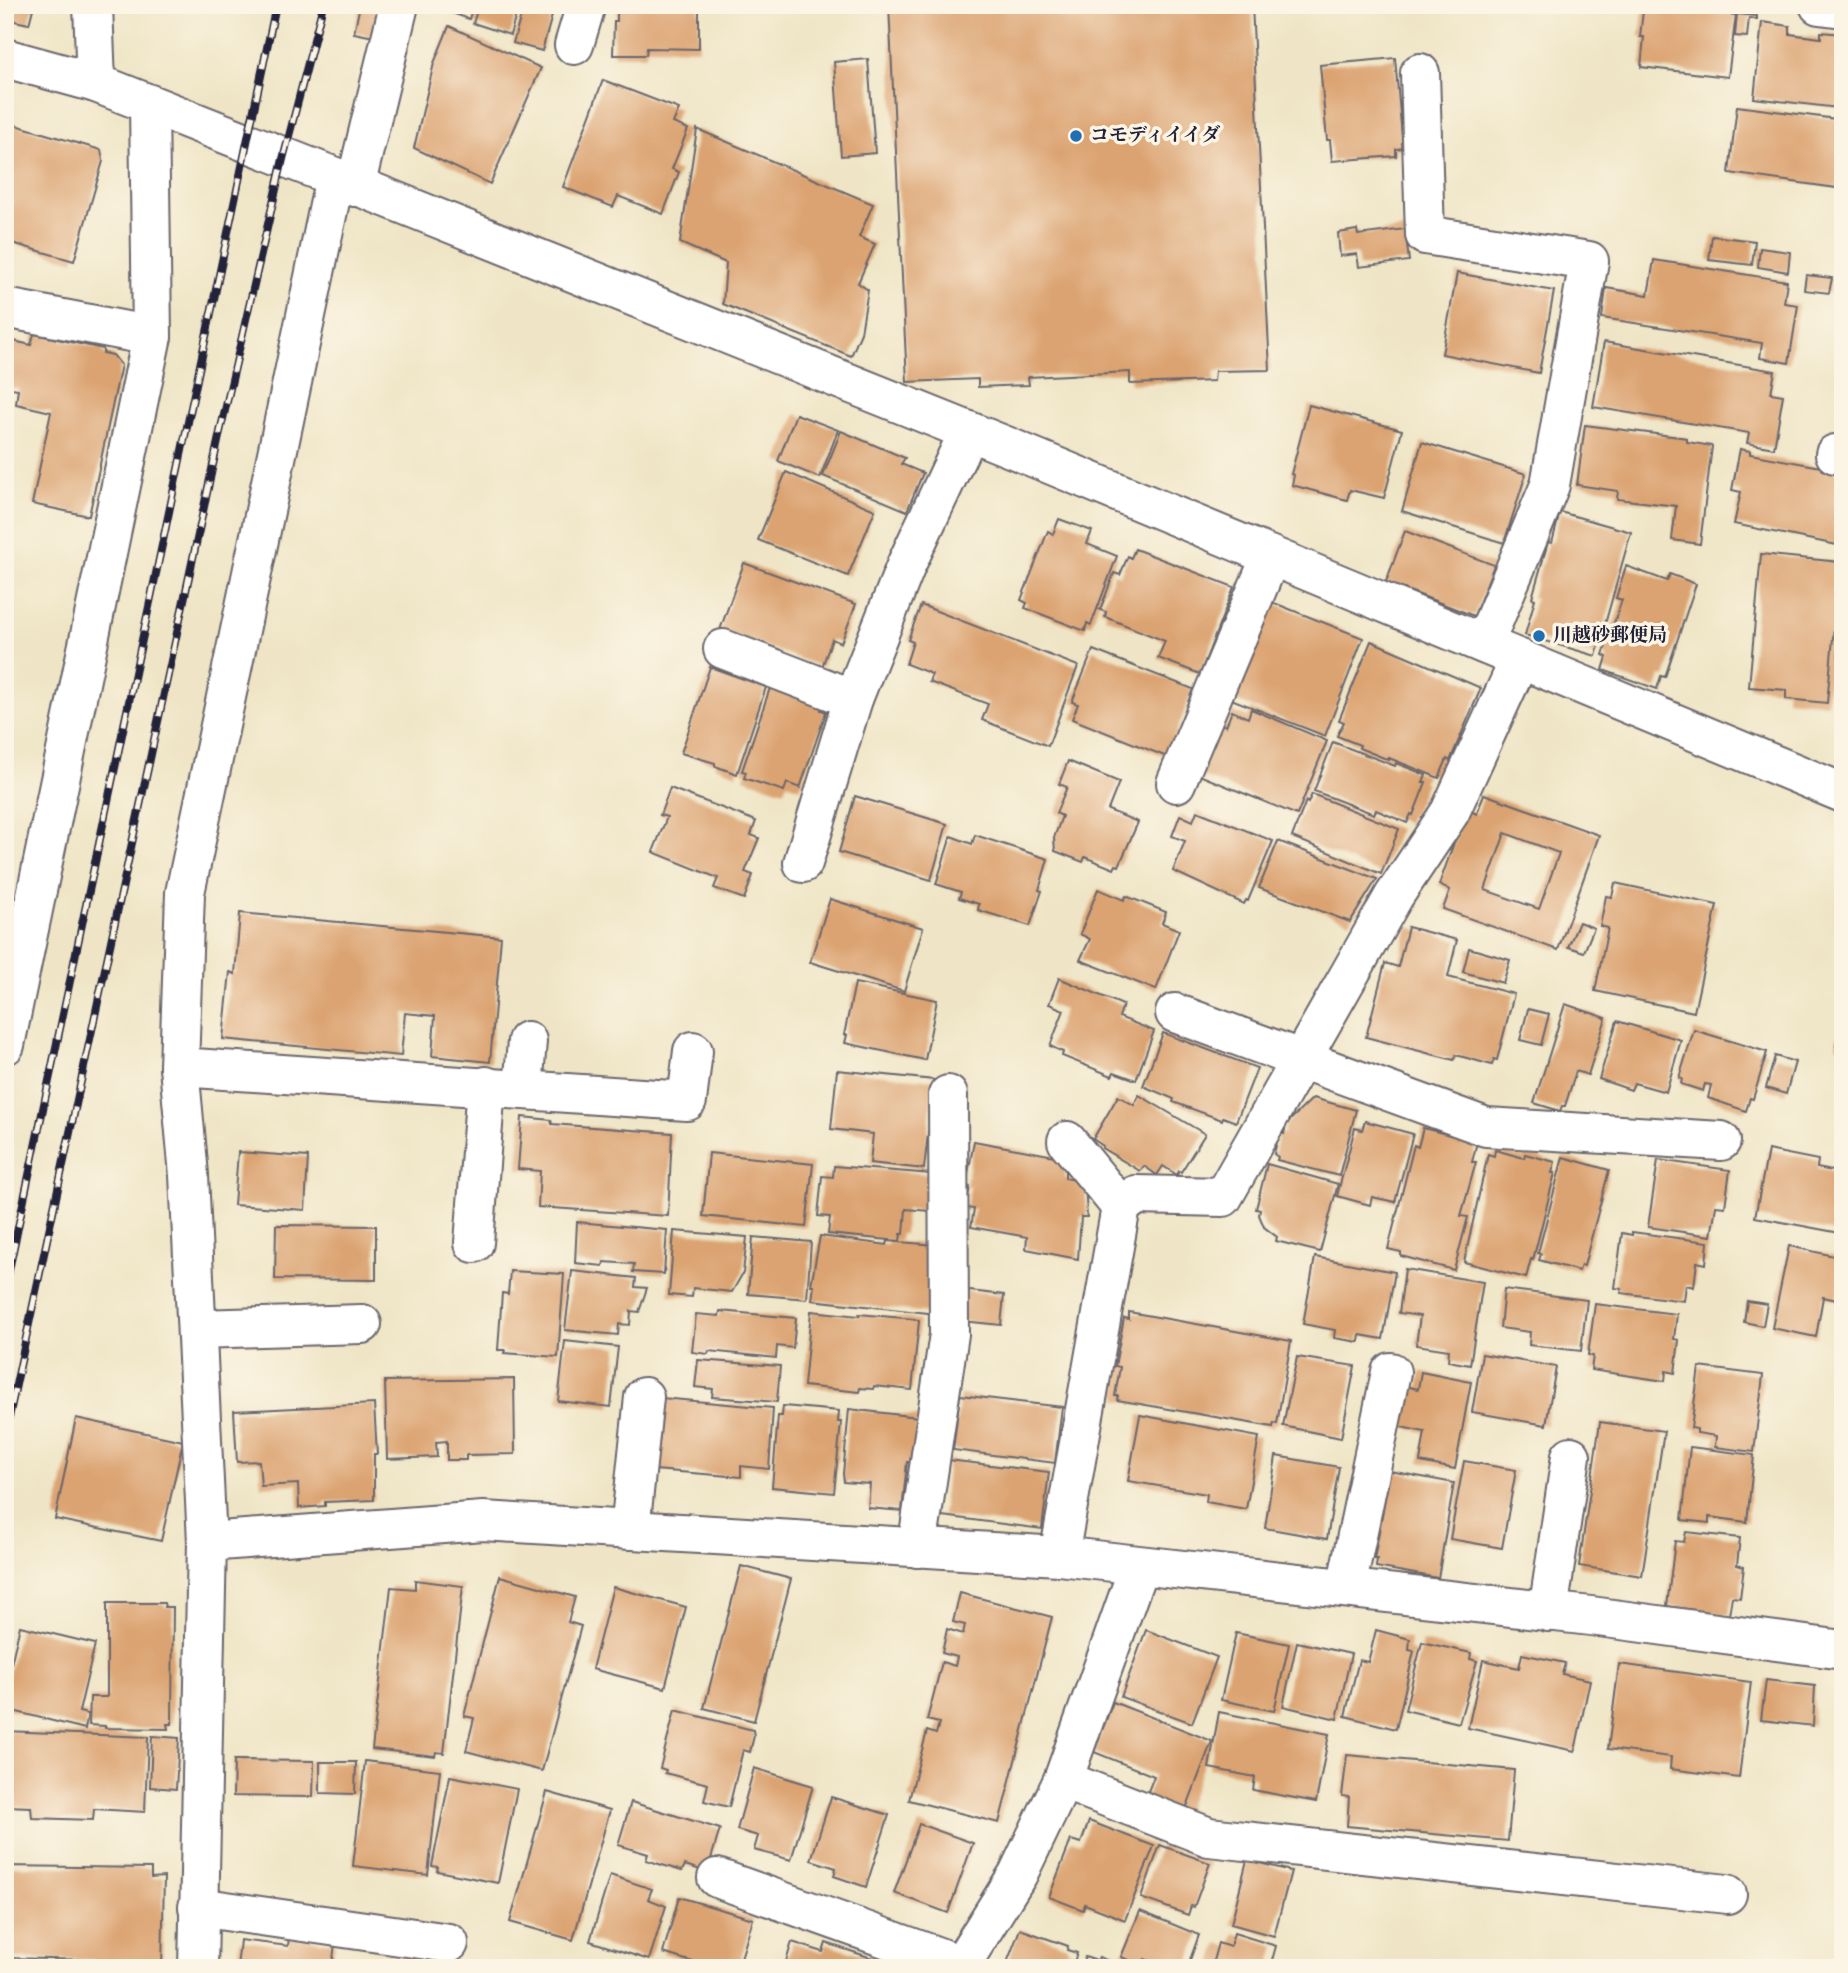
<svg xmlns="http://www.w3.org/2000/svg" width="1848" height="1973" viewBox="0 0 1848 1973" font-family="Vollkorn,'Noto Serif JP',serif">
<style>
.building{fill:#dba371;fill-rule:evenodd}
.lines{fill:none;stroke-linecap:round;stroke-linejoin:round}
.minor-casing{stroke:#6a666c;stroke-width:42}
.minor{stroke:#fff;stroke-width:38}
.rail-casing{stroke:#22223b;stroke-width:8}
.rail{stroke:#fcf5e5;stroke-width:5;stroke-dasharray:16;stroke-linecap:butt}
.poi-dot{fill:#1f6fb2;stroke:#fcf5e5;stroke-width:2.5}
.labels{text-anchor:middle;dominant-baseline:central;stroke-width:7;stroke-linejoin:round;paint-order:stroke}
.poi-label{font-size:19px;font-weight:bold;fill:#22223b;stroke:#fcf5e5;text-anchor:start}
</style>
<rect width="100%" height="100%" fill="#fcf5e5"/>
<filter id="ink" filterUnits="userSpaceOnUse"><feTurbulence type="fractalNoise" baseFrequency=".0143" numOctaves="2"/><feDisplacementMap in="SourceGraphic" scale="14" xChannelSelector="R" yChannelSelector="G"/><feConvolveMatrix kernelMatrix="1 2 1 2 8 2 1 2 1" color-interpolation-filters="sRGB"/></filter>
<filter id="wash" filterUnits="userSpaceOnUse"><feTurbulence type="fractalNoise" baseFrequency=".00686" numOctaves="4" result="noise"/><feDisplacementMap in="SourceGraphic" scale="28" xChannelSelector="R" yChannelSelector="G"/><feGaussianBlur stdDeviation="1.57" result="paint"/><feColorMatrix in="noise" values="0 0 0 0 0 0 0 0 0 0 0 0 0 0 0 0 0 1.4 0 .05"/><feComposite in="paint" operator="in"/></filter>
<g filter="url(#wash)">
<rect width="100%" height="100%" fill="#efe5c6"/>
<g id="blocks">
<g class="building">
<path d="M5 5H34L29 24 5 19Z"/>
<path d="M215 5H241L239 11Z"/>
<path d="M360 5H385L379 38 354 33Z"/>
<path d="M429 5H473L469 19Z"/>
<path d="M479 5H519L510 35 473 23Z"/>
<path d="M524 5H555L542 51 513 43Z"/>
<path d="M617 5H699V49L647 48 646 55H613L614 21H617Z"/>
<path d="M889 5H1252L1270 370 1215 371 1214 381 1130 384V372L1028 377 1029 385 978 387V379L907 382Z"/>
<path d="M1648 6 1736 15 1728 77 1641 67 1644 37H1640L1643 11H1647Z"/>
<path d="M1737 14 1757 16V19L1749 18 1747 37 1735 36Z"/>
<path d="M1762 22 1790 26V34L1821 38V32L1843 34V64L1838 108 1754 98Z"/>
<path d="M449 26 541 68 490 184 414 148 434 63Z"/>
<path d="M1395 58 1403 148 1396 149V156L1332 161 1330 140H1327L1320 65Z"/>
<path d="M868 59 875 153 841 156 834 62Z"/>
<path d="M603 80 679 109 673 123 688 129 672 169 679 172 663 214 618 196 613 207 563 187Z"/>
<path d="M1737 106 1843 120V142L1837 188 1729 173Z"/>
<path d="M5 122 101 150 103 161 74 261 5 241Z"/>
<path d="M697 129 873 204 859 237 875 244 858 283 868 290 861 333 851 356 723 304 726 263 680 243Z"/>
<path d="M1405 229 1409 261 1359 267 1357 254 1340 256 1338 233 1357 230 1358 235Z"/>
<path d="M1841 233H1843V275L1836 274Z"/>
<path d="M1712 236 1755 241 1752 265 1709 260Z"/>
<path d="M1760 248 1790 252 1788 272 1758 267Z"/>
<path d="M1654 260 1787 281 1784 303 1798 305 1789 363 1760 358 1762 343 1602 318 1606 288 1648 295Z"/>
<path d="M1457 273 1554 291 1539 373 1442 354Z"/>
<path d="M1806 275 1832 278 1829 293 1804 290Z"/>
<path d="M34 334 103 349V353L113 355 121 365 89 516 32 504 51 412 16 404 18 389 5 387V339L31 345Z"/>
<path d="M1604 342 1775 371 1771 393 1783 395 1774 448 1747 443 1749 433 1593 407Z"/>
<path d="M1309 405 1402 430 1384 498 1350 490 1347 500 1292 485 1294 475 1291 474Z"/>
<path d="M796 414 838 430 820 478 778 461Z"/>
<path d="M1585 425 1687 438V442L1712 446 1700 544 1672 540 1676 506 1617 499 1618 491 1577 485Z"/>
<path d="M841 431 905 458 901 464 923 473 907 511 823 476Z"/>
<path d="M1422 442 1526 474 1504 543 1402 511Z"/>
<path d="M1740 449 1750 451V454L1843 471 1842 546 1734 524 1741 492 1732 490Z"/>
<path d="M786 472 875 510 848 576 758 540Z"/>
<path d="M1560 512 1631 532 1596 656 1525 635 1535 599 1532 598 1548 542 1552 543Z"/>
<path d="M1059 519 1092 531 1087 544 1117 556 1091 625 1087 623 1085 631 1025 608 1027 603 1021 600 1048 531 1053 534Z"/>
<path d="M1405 531 1494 565 1474 616 1386 582Z"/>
<path d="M1135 549 1234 587 1200 674 1158 658 1165 641 1105 617 1106 612 1100 610 1114 573 1120 575 1128 556 1131 558Z"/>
<path d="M1761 554 1840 562 1827 703 1786 699V690L1749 687Z"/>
<path d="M744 563 856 604 841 643 832 639 822 667 720 630Z"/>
<path d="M1626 566 1667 581 1670 574 1696 584 1665 677 1661 676 1657 689 1603 670 1607 657 1603 655 1622 600 1616 598Z"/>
<path d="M1269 601 1363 638 1325 736 1231 699Z"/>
<path d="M921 605 1078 666 1048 746 982 720 988 704 929 682 932 674 906 664 913 642 908 640Z"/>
<path d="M1841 637 1843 638V657L1838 656Z"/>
<path d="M1371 641 1481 688 1450 761 1447 759 1439 778 1389 758V760L1359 748 1360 745 1337 736 1344 722 1339 720Z"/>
<path d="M1093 650 1193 689 1167 757 1072 719 1078 704 1072 702Z"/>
<path d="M710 667 766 687 737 774 715 766V763L681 753Z"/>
<path d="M1841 684H1843V713L1837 712Z"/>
<path d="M770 688 822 706 821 710 826 712 800 788 787 783 784 791 744 778 746 772 742 771Z"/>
<path d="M1251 709 1327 741 1297 815 1199 775 1219 723 1226 726 1232 711 1248 718Z"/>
<path d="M1333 742 1395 766 1396 763 1426 775 1423 782H1426L1413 815 1411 814 1407 823 1376 810 1374 814 1314 791Z"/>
<path d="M1841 747 1843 748V765L1839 764Z"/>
<path d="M1068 761 1119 782 1108 810 1138 822 1119 866 1116 865 1114 869 1085 857 1083 862 1055 851 1054 838 1062 816 1056 813 1067 787 1059 784Z"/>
<path d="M670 788 756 821 751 835 759 838 745 872 753 875 744 899 714 888 718 878 653 852 667 817 660 815Z"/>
<path d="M1312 794 1399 829 1381 874 1292 837 1306 801 1308 803Z"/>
<path d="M1484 794 1599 835 1558 950 1443 909 1450 890 1439 885 1466 809 1477 814ZM1505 833 1559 853 1539 909 1485 890Z"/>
<path d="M855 796 947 824 931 880 839 852Z"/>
<path d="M1197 811 1273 841 1248 901 1246 900 1244 904 1173 871 1185 841 1172 836 1180 815 1193 821Z"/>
<path d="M975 835 1048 859 1039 890 1042 891 1030 926 978 910 979 904 959 898 961 892 936 884 951 836 972 844Z"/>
<path d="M1278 841 1377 879 1350 922 1259 888Z"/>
<path d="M1615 883 1717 905 1694 1012 1595 991 1608 928 1600 926 1606 896 1612 897Z"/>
<path d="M1098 889 1124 900 1126 896 1166 912 1162 923 1179 930 1156 990 1080 960 1090 939 1080 934Z"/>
<path d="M830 899 923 928 904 991 810 962Z"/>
<path d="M240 913 501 937 490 1062 432 1056 435 1016 405 1013 401 1056 223 1039 230 972 235 974Z"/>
<path d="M1579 922 1594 928 1584 952 1568 947Z"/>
<path d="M1408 927 1457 940 1448 977 1514 994 1497 1060 1494 1059 1492 1065 1456 1055 1454 1060 1366 1037 1385 963 1398 967Z"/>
<path d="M1469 948 1510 960 1503 983 1463 972Z"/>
<path d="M1059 978 1123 1005 1119 1017 1154 1031 1136 1080 1114 1072 1112 1076 1062 1056 1063 1052 1050 1046 1064 1010 1049 1004Z"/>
<path d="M855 983 937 1000 925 1060 845 1043 847 1035H844Z"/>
<path d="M1565 1004 1606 1018 1588 1075 1576 1071 1565 1106H1562L1560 1111 1534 1103Z"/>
<path d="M1528 1009 1549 1014 1541 1045 1520 1040Z"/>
<path d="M1842 1015H1843V1048L1836 1046Z"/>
<path d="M1617 1021 1681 1040 1666 1092 1634 1083 1631 1090 1599 1079Z"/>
<path d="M1694 1030 1767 1052 1753 1099 1750 1098 1746 1111 1708 1098 1711 1085 1705 1084 1703 1091 1681 1084 1682 1079 1679 1078Z"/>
<path d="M1163 1033 1257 1068 1236 1122 1223 1117 1222 1120 1173 1102 1174 1099 1143 1086Z"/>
<path d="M1775 1056 1795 1062 1786 1094 1766 1088Z"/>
<path d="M837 1070 934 1080 924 1169 870 1163 873 1134 831 1129Z"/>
<path d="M1139 1095 1205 1134 1181 1172 1179 1171 1177 1175 1163 1166 1157 1175 1144 1166 1140 1171 1102 1148 1103 1146 1093 1139 1118 1096 1134 1105Z"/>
<path d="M1313 1098 1356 1110 1339 1176 1277 1160 1278 1157 1274 1154 1279 1133 1284 1134 1286 1124Z"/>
<path d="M522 1117 551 1120 552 1124 672 1133 668 1216 538 1207 540 1171 518 1169Z"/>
<path d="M1365 1121 1413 1134 1395 1202 1372 1197 1370 1205 1337 1196 1355 1128 1362 1130Z"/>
<path d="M1423 1128 1477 1142 1472 1162H1476L1461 1216 1468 1217 1454 1270 1401 1256V1252L1388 1249 1414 1145 1418 1147Z"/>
<path d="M974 1141 1065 1158V1178L1085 1182 1087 1217H1081L1078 1259 1026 1249 1027 1237 971 1227 974 1209 966 1208 970 1187 966 1185Z"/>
<path d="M1495 1150 1524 1158 1525 1154 1555 1162 1552 1173H1555L1533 1260 1531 1259 1526 1278 1464 1262 1488 1154 1494 1156Z"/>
<path d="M1768 1150 1818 1160 1817 1168 1843 1173V1220L1840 1233 1755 1217Z"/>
<path d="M238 1152 308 1157 305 1210 234 1205Z"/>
<path d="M709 1153 813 1164 806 1227 703 1216Z"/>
<path d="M1563 1157 1609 1170 1584 1266 1581 1265 1579 1271 1539 1260 1541 1254 1538 1253Z"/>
<path d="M1658 1160 1730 1170 1725 1207 1716 1206 1711 1236 1648 1227Z"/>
<path d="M1267 1164 1338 1184 1320 1252 1276 1241 1277 1237 1264 1227 1259 1215 1260 1210 1256 1209Z"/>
<path d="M834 1166 932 1174 930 1211 906 1209 904 1234H901L900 1241 828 1234 830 1217 818 1216 822 1176 833 1177Z"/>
<path d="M577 1222 667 1230 664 1274 633 1272 634 1264 604 1262 603 1266 575 1263Z"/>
<path d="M276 1225 376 1226V1280L275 1279Z"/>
<path d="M674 1231 747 1237 743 1273 732 1292 693 1288 692 1297 669 1295Z"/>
<path d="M1632 1232 1708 1242 1706 1264 1697 1262 1694 1287 1686 1285 1684 1301 1621 1293 1622 1289 1615 1288 1622 1233 1632 1235Z"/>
<path d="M820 1236 887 1245 888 1241 936 1245V1314L812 1300 814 1285H811Z"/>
<path d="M753 1237 811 1242 807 1299 748 1294Z"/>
<path d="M1789 1246 1843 1258 1837 1300 1823 1297 1816 1337 1772 1328Z"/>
<path d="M1315 1257 1395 1272 1383 1339 1360 1335 1359 1342 1334 1338 1335 1330 1303 1324Z"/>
<path d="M1405 1269 1483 1282 1470 1365 1448 1361 1449 1350 1416 1345 1420 1316 1399 1313Z"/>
<path d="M510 1271 564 1274 558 1357 504 1353 505 1350H498L502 1293 508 1294Z"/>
<path d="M572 1271 636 1278 635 1287 647 1288 639 1312 631 1311 630 1325 619 1324 618 1335 565 1330Z"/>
<path d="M1504 1289 1587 1300 1581 1351 1529 1345 1530 1332 1500 1328Z"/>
<path d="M961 1290 1004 1295 1001 1325 962 1321Z"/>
<path d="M1747 1301 1767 1304 1763 1326 1744 1322Z"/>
<path d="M1595 1304 1677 1314 1674 1339 1679 1340 1675 1373 1666 1371 1665 1381 1591 1370 1593 1356 1588 1355Z"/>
<path d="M720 1311 796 1318 793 1348 777 1346 776 1358 709 1351 708 1354 692 1352 696 1314 719 1316Z"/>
<path d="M811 1311 859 1316V1314L915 1319 919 1321 912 1390 874 1386 873 1389 860 1388 859 1392 804 1386Z"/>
<path d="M1129 1312 1291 1341 1277 1424 1274 1423 1273 1427 1117 1400 1118 1396H1115L1120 1367 1115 1366 1124 1318 1129 1319Z"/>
<path d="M565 1341 618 1347 611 1407 558 1401Z"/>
<path d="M1482 1354 1556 1367 1546 1425 1472 1412Z"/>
<path d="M1297 1357 1355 1366 1341 1438 1283 1426Z"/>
<path d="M698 1360 780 1366 777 1402 712 1397 713 1389 695 1387Z"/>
<path d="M1699 1367 1763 1375 1754 1452 1715 1447 1716 1436 1697 1433V1429L1691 1428Z"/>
<path d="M1421 1372 1471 1382 1455 1469 1420 1462 1425 1432 1396 1426 1404 1386 1418 1389Z"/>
<path d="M514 1379 515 1454 466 1455V1460H447V1441L436 1442 437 1457 387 1459 385 1381Z"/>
<path d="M960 1395 1062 1407 1055 1463 953 1450Z"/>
<path d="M661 1398 773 1408 769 1469 741 1466V1477L655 1470Z"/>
<path d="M374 1404 377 1454H374V1500L325 1502V1506L299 1508 298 1484 261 1486 259 1461 237 1462 234 1411Z"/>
<path d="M783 1406 839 1411 838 1422H841L834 1493 772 1487 778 1416H782Z"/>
<path d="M849 1409 918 1417 914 1463 907 1462 902 1511 868 1508 870 1484 844 1482 843 1474Z"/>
<path d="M1140 1415 1259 1437 1246 1509 1206 1502 1207 1494 1128 1481Z"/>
<path d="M76 1418 183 1441 161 1541 55 1519Z"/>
<path d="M1600 1422 1664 1431 1642 1576 1579 1566Z"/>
<path d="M1690 1447 1754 1455 1747 1522 1709 1517V1523L1682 1520Z"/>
<path d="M1276 1456 1339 1467 1327 1539 1265 1528Z"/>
<path d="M948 1460 1049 1472 1042 1529 942 1516Z"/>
<path d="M1464 1461 1516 1470 1502 1548 1450 1539Z"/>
<path d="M1390 1471 1454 1483 1438 1578 1376 1567 1377 1559H1374Z"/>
<path d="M1686 1532 1740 1538 1737 1565 1744 1567 1740 1598 1732 1597 1729 1615 1667 1606 1675 1541 1684 1542Z"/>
<path d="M741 1566 791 1579 754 1721 704 1708Z"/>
<path d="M500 1576 575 1597 568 1622 581 1626 542 1771 466 1751 474 1718 464 1716Z"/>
<path d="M415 1580 463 1586 444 1753 436 1752 435 1756 372 1749 391 1587 415 1589Z"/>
<path d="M613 1587 686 1607 665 1688 592 1669Z"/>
<path d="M960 1593 1052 1617 999 1823 909 1800 927 1731 936 1734 939 1723 927 1720 942 1662 955 1666 957 1657 942 1653 947 1629 963 1634 965 1625 953 1622Z"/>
<path d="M107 1603H164L165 1607H173L172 1724H167L168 1729 105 1728V1726L89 1725 90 1697H107Z"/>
<path d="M20 1626 95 1644 79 1712 88 1714 85 1729 5 1709V1689Z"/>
<path d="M1146 1630 1217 1657 1192 1723 1121 1697Z"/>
<path d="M1376 1630 1410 1639 1409 1650 1414 1651 1396 1729 1345 1716 1359 1660 1368 1662Z"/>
<path d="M1236 1633 1289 1644 1274 1711 1221 1700Z"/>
<path d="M1297 1642 1351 1654 1337 1719 1283 1706Z"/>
<path d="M1422 1642 1471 1653 1470 1659 1477 1661 1459 1723 1405 1710Z"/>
<path d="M1522 1654 1565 1663 1562 1674 1590 1680 1575 1751 1468 1728 1483 1660 1519 1668Z"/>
<path d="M1619 1664 1751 1682 1739 1778 1670 1769 1671 1757 1608 1749Z"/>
<path d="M1766 1680 1815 1686 1813 1726 1761 1720Z"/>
<path d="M1113 1702 1212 1741 1184 1814 1145 1799 1154 1776 1094 1752Z"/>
<path d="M675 1710 753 1730 754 1736 750 1752 743 1750 729 1807 704 1801 708 1784 665 1773 666 1770 660 1768Z"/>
<path d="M1219 1712 1329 1734 1316 1802 1253 1790 1255 1777 1209 1768Z"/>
<path d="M5 1731 148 1737 145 1812 94 1809 93 1820 32 1818 31 1807 5 1806Z"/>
<path d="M152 1736 179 1738 176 1789 150 1787Z"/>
<path d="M1347 1755 1514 1770 1508 1841 1347 1826 1349 1797 1342 1796Z"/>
<path d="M234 1760 314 1761 313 1797 233 1796Z"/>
<path d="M365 1761 440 1770 428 1875 353 1866Z"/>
<path d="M320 1762H356L355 1794 320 1793Z"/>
<path d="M754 1768 813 1786 791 1860 754 1850 758 1836 737 1830Z"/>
<path d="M450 1776 517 1789 498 1883 437 1871 438 1867 432 1866Z"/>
<path d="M547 1792 610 1810 573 1940 510 1922Z"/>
<path d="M831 1797 889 1815 866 1887 834 1876 836 1868 811 1860Z"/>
<path d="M631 1802 720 1829 707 1872 685 1865 682 1871 646 1860 648 1854 618 1845Z"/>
<path d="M1089 1821 1154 1846 1125 1920 1085 1904 1083 1910 1049 1897 1071 1840 1081 1843Z"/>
<path d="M919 1824 973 1843 948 1913 894 1893Z"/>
<path d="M1160 1845 1210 1863 1194 1907 1191 1906 1188 1915 1141 1898Z"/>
<path d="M1247 1860 1291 1871 1274 1936 1231 1924Z"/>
<path d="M5 1866 151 1868V1878L164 1877 162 1968H93V1960L5 1958Z"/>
<path d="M610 1875 652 1889 648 1899 666 1906 649 1960 590 1941Z"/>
<path d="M679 1897 753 1919 738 1968H712L663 1953Z"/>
<path d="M1140 1911 1199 1935 1187 1968H1165L1145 1959 1142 1965 1121 1957Z"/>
<path d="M1020 1929 1068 1946 1067 1950 1077 1953 1072 1968H1005Z"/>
<path d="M1234 1933 1276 1946 1270 1968H1211L1218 1943 1230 1947Z"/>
<path d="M289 1937 335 1943 332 1968H237L240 1940 288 1946Z"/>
<path d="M792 1942 823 1952 826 1943 878 1960 875 1968H784Z"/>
<path d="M1085 1957 1097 1961 1099 1957 1127 1968H1081Z"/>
</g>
</g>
</g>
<g filter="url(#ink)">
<use href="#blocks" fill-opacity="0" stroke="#6a666c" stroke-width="2"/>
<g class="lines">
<defs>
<g id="minor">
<path d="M93 5 96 83"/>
<path d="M1819 5 1843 8"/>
<path d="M574 45 586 5"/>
<path d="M5 58 96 83 335 177 1006 446 1843 793"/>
<path d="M1420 73 1425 235 1589 261 1550 485 1484 644"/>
<path d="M355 187 399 5"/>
<path d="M5 308 152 336"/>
<path d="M1835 454 1843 455"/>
<path d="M723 649 853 699"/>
<path d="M1176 783 1271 556"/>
<path d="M803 863 853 699 907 563 969 431"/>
<path d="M1175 1013 1486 1127 1721 1141"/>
<path d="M5 1045 152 336 149 104"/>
<path d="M179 1067 687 1101 693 1051"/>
<path d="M523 1089 527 1041"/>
<path d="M1067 1141 1121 1207"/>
<path d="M474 1243 486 1086"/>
<path d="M197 1329 362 1324"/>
<path d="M630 1530 644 1397"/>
<path d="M207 1542 483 1521 1059 1556 1591 1616 1843 1650"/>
<path d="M917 1548 949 1334 948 1095"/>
<path d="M1059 1556 1121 1207 1136 1195 1223 1197 1394 896 1450 812 1520 659"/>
<path d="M1346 1588 1391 1372"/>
<path d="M1548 1612 1571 1456"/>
<path d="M1063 1780 1209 1837 1727 1894"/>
<path d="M717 1878 961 1965"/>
<path d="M198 1907 449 1943"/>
<path d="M198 1968 207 1542 189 1175 179 1067 185 893 335 177"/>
<path d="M959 1968 1018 1874 1063 1780 1139 1566"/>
</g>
</defs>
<use href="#minor" class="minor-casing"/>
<use href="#minor" class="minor"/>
<defs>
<g id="rail">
<path d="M5 1289 276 5"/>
<path d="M5 1436 220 432 283 159 323 5"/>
</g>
</defs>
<use href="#rail" class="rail-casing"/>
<use href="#rail" class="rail"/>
</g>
</g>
<g class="poi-dot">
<circle cx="1076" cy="136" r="7"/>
<circle cx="1539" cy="636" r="7"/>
</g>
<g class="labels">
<g class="poi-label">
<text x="1090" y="136">コモディイイダ</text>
<text x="1553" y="636">川越砂郵便局</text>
</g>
</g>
<rect width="1848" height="1973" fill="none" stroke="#fcf5e5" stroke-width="28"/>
</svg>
